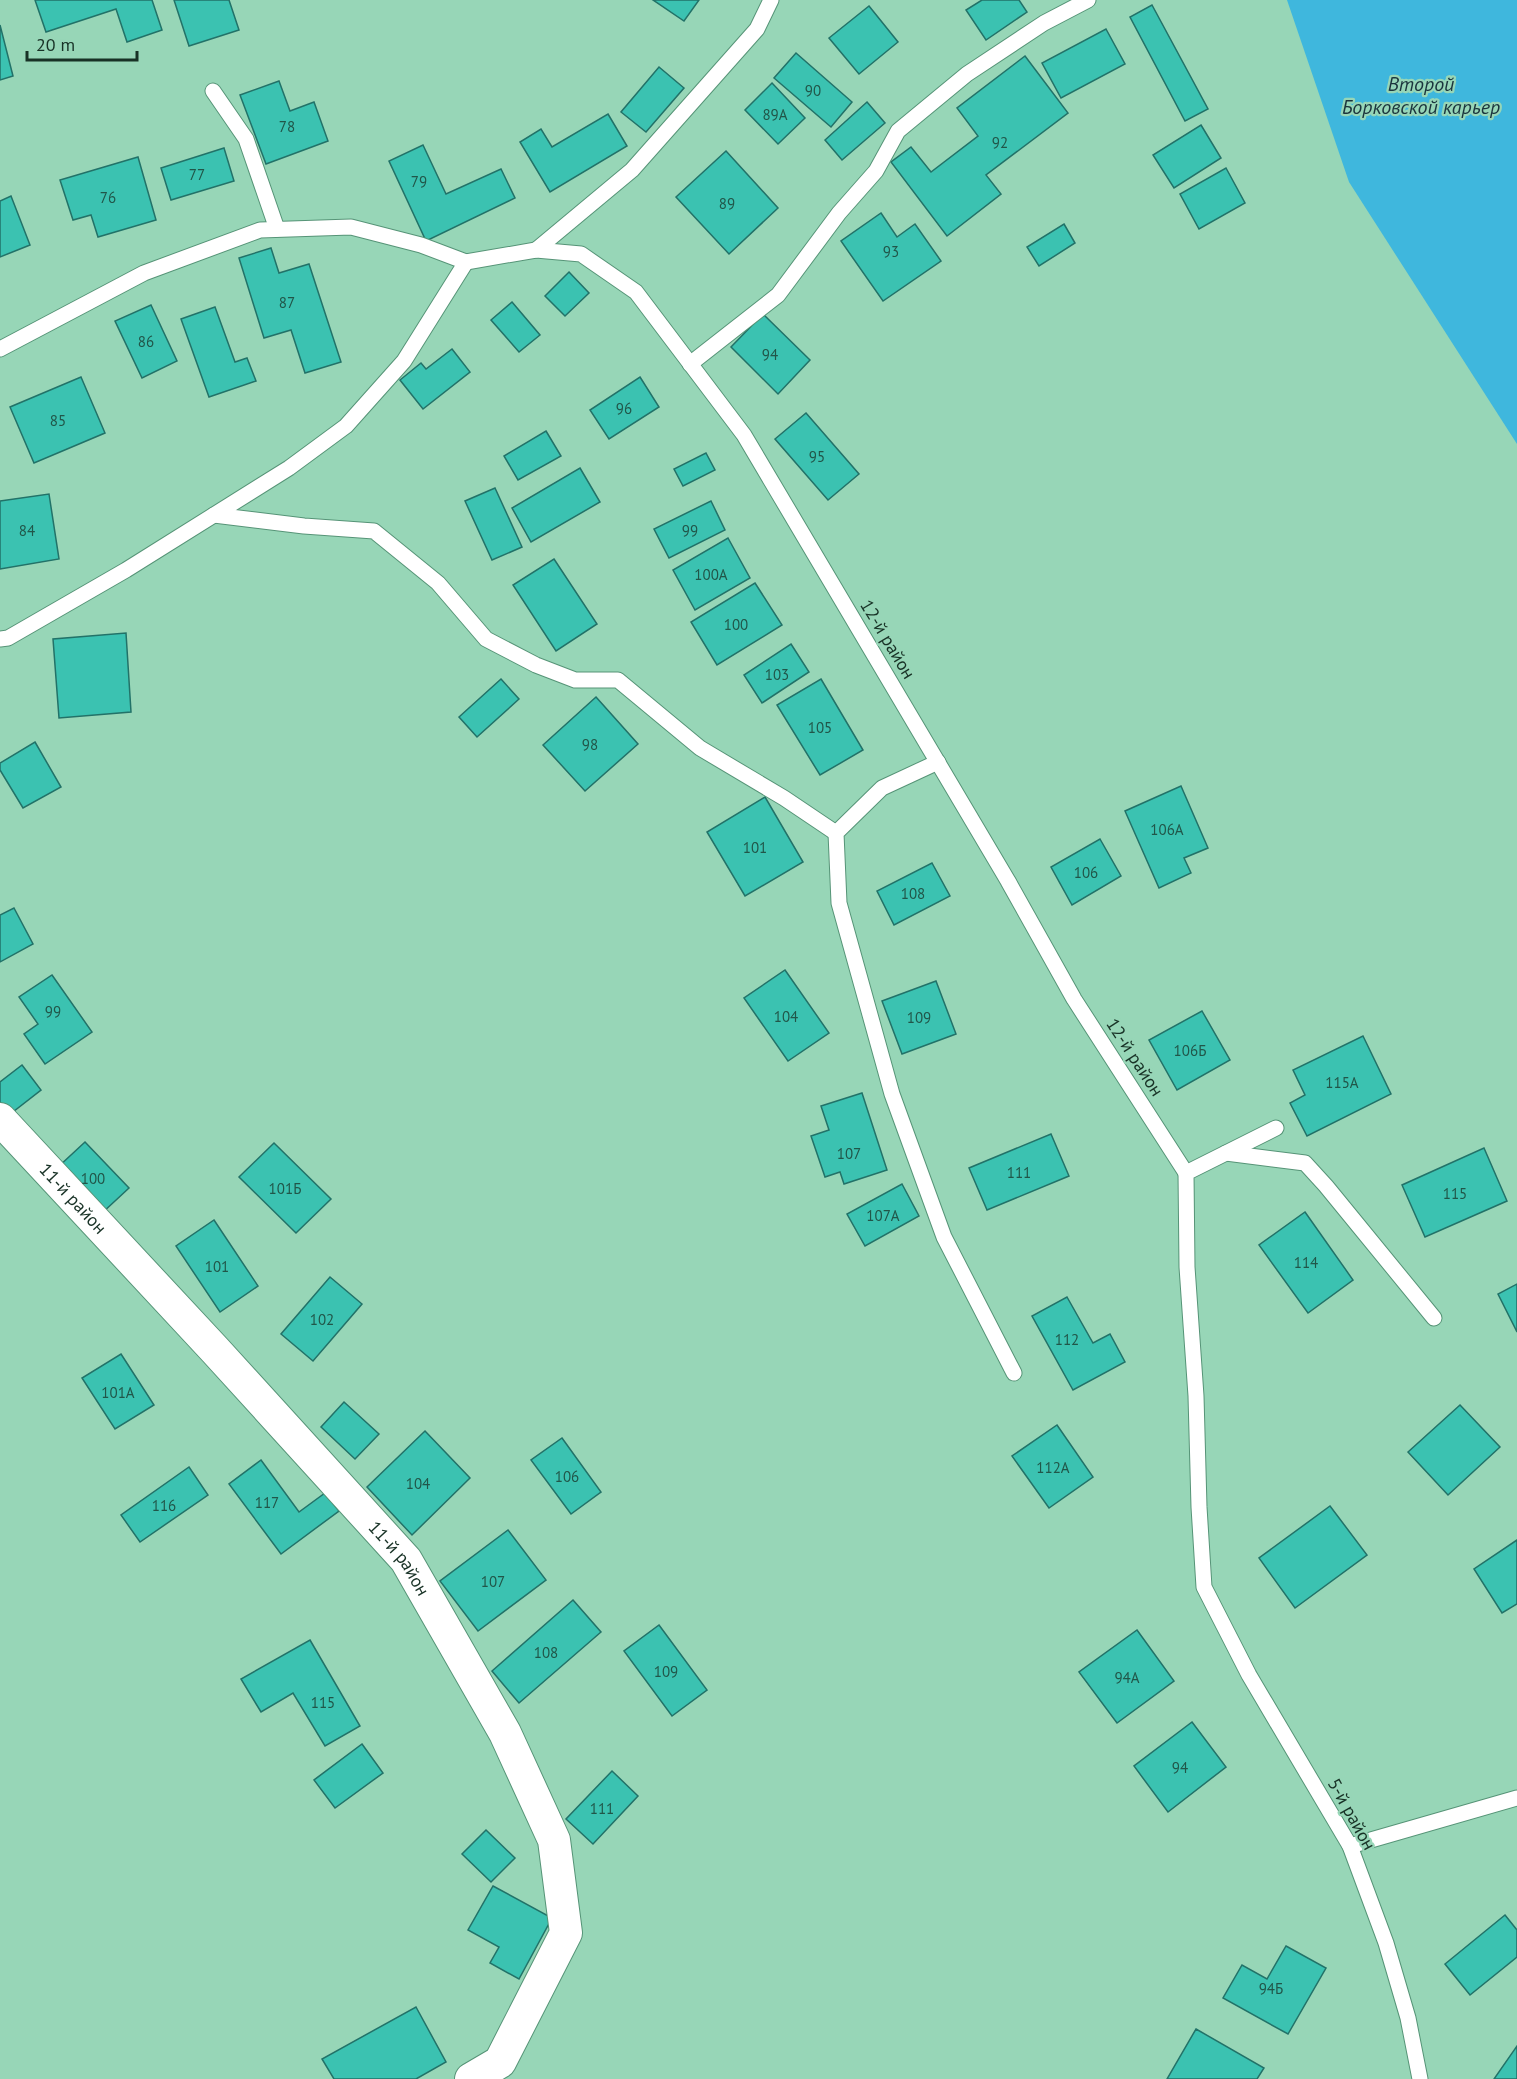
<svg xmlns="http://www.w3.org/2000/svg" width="1517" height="2079" viewBox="0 0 1517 2079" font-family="'PT Sans',sans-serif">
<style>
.water{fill:#3fb7dd}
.building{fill:#3bc2b1;stroke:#227268;stroke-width:1.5}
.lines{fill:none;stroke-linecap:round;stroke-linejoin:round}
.lane-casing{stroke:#569477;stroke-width:17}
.street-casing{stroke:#569477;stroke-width:34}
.lane{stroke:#fff;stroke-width:15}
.street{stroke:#fff;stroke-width:32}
.labels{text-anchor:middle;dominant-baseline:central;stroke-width:4.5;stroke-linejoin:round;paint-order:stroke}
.number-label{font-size:15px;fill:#215649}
.street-label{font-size:18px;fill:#183226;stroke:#97d6b7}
.water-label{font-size:20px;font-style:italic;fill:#1b343d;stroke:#97d6b7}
</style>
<rect width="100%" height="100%" fill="#97d6b7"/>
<path class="water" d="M1287 0H1517V444L1349 182Z"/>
<g class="building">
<path d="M35 0H152L162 30 127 42 116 9 46 32Z"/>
<path d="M174 0H229L239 30 189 46Z"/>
<path d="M653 0H699L684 21Z"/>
<path d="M982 0H1019L1027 12 986 40 966 10Z"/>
<path d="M1152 5 1208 109 1185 121 1130 17Z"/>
<path d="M869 6 898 42 859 74 829 38Z"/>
<path d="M0 25 13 76 0 80Z"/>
<path d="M1106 29 1125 64 1061 98 1042 63Z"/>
<path d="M796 53 852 102 831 127 774 78Z"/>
<path d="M1025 56 1068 113 986 175 1001 194 947 236 891 162 911 147 931 172 978 136 957 108Z"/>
<path d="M659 67 684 88 646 132 621 112Z"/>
<path d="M279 81 290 111 314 102 328 141 266 164 240 95Z"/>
<path d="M772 83 805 118 778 144 745 110Z"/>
<path d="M867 102 885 123 842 160 825 140Z"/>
<path d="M608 114 627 146 550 192 520 142 541 129 552 147Z"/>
<path d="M1201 125 1221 158 1174 188 1153 155Z"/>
<path d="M423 145 446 194 501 169 515 198 426 241 389 161Z"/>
<path d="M224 148 234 181 171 200 161 168Z"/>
<path d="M726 151 778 208 729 254 676 197Z"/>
<path d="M138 157 156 220 98 237 91 215 73 220 60 180Z"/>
<path d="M1226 168 1245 203 1199 229 1180 194Z"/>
<path d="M11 196 30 245 0 257V201Z"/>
<path d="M881 213 897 237 915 224 941 261 883 301 841 241Z"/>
<path d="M1064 224 1075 243 1039 266 1027 247Z"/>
<path d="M271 248 279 273 309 264 341 362 305 373 291 330 264 338 239 258Z"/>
<path d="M569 272 589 293 565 316 545 296Z"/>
<path d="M512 302 540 335 519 352 491 320Z"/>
<path d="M151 305 177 361 142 378 115 321Z"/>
<path d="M215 307 235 362 247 358 256 381 209 397 181 319Z"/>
<path d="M763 314 810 360 778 394 731 347Z"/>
<path d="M452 349 470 372 423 409 400 380 421 363 426 369Z"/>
<path d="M81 377 105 433 34 463 10 407Z"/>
<path d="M640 377 659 407 609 439 590 410Z"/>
<path d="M806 413 859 474 828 500 775 439Z"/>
<path d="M546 431 561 456 518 480 504 456Z"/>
<path d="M706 453 715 470 683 486 674 469Z"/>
<path d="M580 468 600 502 531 542 512 508Z"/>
<path d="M495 488 522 547 492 560 465 501Z"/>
<path d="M49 494 59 559 0 569V501Z"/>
<path d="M711 501 725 530 669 558 654 529Z"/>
<path d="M728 538 750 578 695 610 673 570Z"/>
<path d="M554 559 597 624 556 651 513 585Z"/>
<path d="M755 583 782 625 717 665 691 622Z"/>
<path d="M126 633 131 712 59 718 53 639Z"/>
<path d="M791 644 809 672 762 703 744 675Z"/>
<path d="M501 679 519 699 477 737 459 717Z"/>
<path d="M821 679 863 750 820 775 777 705Z"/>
<path d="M596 697 638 744 585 791 543 745Z"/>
<path d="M35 742 61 787 23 808 0 770V763Z"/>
<path d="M1181 786 1208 848 1184 858 1191 873 1159 888 1125 811Z"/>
<path d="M765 797 803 862 745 896 707 832Z"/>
<path d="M1100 839 1121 876 1072 905 1051 867Z"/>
<path d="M932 863 950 896 894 925 877 891Z"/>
<path d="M14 908 33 944 0 962V915Z"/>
<path d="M785 970 829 1033 788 1061 744 998Z"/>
<path d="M52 975 92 1032 45 1064 24 1034 38 1024 19 997Z"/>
<path d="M936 981 956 1034 902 1054 882 1001Z"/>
<path d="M1202 1011 1230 1060 1177 1090 1149 1040Z"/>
<path d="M1363 1036 1391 1094 1307 1136 1290 1103 1305 1095 1293 1070Z"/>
<path d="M22 1065 41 1090 9 1115 0 1104V1082Z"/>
<path d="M862 1093 887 1170 844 1184 840 1172 825 1177 811 1136 829 1130 821 1106Z"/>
<path d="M1051 1134 1069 1176 987 1210 969 1168Z"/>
<path d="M85 1142 129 1188 101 1214 57 1168Z"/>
<path d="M274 1143 331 1199 296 1233 239 1177Z"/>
<path d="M1484 1148 1507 1201 1425 1237 1402 1185Z"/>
<path d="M902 1184 919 1216 865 1246 847 1214Z"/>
<path d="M1305 1212 1353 1280 1308 1313 1259 1245Z"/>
<path d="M214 1220 258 1286 220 1312 176 1246Z"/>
<path d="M330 1277 362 1304 313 1361 281 1334Z"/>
<path d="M1517 1284V1332L1498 1294Z"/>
<path d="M1067 1297 1093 1343 1110 1334 1125 1362 1073 1390 1032 1316Z"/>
<path d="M121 1354 154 1405 115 1429 82 1378Z"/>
<path d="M344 1402 379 1434 355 1459 321 1427Z"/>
<path d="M1460 1405 1500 1447 1448 1495 1408 1452Z"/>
<path d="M1057 1425 1093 1477 1049 1508 1012 1456Z"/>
<path d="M425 1431 470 1478 412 1535 367 1487Z"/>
<path d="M562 1438 601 1492 571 1514 531 1460Z"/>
<path d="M261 1460 299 1512 325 1493 339 1511 281 1554 229 1484Z"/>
<path d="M189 1467 208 1495 140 1542 121 1515Z"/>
<path d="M1330 1506 1367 1555 1295 1608 1259 1558Z"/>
<path d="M508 1530 546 1580 478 1631 440 1581Z"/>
<path d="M1517 1540V1604L1502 1613 1474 1569Z"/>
<path d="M573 1600 601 1632 519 1703 492 1671Z"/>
<path d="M659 1625 707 1690 672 1716 624 1651Z"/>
<path d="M1137 1630 1174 1681 1117 1723 1079 1672Z"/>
<path d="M310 1640 360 1726 325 1746 293 1693 261 1712 241 1679Z"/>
<path d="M1192 1722 1226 1767 1168 1812 1134 1766Z"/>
<path d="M362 1744 383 1773 335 1808 314 1780Z"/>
<path d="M612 1771 638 1796 593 1844 566 1819Z"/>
<path d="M486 1830 515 1858 491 1882 462 1854Z"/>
<path d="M493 1886 552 1918 519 1979 490 1963 499 1947 468 1930Z"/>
<path d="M1505 1915 1517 1930V1957L1470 1995 1445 1964Z"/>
<path d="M1286 1946 1326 1968 1288 2034 1223 1998 1242 1965 1267 1979Z"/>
<path d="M416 2007 446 2062 416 2079H334L322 2059Z"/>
<path d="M1196 2029 1264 2068 1257 2079H1167Z"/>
<path d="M1517 2046V2079H1494Z"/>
</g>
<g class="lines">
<defs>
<g id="lane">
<path d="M213 91 246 139 277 229"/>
<path d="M536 250 632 170 757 29 771 0"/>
<path d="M466 262 536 250 581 254 636 292 744 435 1008 881 1074 999 1186 1173"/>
<path d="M0 349 144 273 260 230 351 227 421 245 466 262 404 361 346 426 289 468 126 570 8 638 0 639"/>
<path d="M690 364 778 295 839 213 876 171 898 131 967 74 1044 23 1088 0"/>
<path d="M214 515 304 526 374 531 438 583 486 639 536 665 575 680H618L700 748 784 798 836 833"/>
<path d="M938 762 882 788 836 833 839 903 892 1094 944 1237 1014 1373"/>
<path d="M1276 1128 1186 1173 1187 1267 1196 1396 1199 1507 1204 1587 1249 1675 1350 1846 1386 1943 1408 2018 1420 2079"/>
<path d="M1226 1153 1305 1163 1326 1186 1434 1318"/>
<path d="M1350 1846 1517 1798"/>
</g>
<g id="street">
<path id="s1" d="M0 1119 215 1350 406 1560 505 1733 554 1840 566 1933 500 2062 471 2079"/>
</g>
</defs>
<use href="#lane" class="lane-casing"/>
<use href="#street" class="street-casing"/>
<use href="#lane" class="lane"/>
<use href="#street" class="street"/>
</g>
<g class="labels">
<g class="number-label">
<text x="813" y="90">90</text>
<text x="775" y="114">89А</text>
<text x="287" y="126">78</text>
<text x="1000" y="142">92</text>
<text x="197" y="174">77</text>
<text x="419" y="181">79</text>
<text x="108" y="197">76</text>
<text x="727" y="203">89</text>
<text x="891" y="251">93</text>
<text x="287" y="302">87</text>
<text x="146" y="341">86</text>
<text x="770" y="354">94</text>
<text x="624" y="408">96</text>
<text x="58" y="420">85</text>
<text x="817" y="456">95</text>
<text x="27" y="530">84</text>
<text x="690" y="530">99</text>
<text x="711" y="574">100А</text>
<text x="736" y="624">100</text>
<text x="777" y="674">103</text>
<text x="820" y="727">105</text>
<text x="590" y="744">98</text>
<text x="1167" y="829">106А</text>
<text x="755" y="847">101</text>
<text x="1086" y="872">106</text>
<text x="913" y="893">108</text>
<text x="53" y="1011">99</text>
<text x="786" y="1016">104</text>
<text x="919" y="1017">109</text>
<text x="1190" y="1050">106Б</text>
<text x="1342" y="1082">115А</text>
<text x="849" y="1153">107</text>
<text x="1019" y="1172">111</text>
<text x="93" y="1178">100</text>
<text x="285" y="1188">101Б</text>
<text x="1455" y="1193">115</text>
<text x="883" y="1215">107А</text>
<text x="1306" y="1262">114</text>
<text x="217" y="1266">101</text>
<text x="322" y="1319">102</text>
<text x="1067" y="1339">112</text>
<text x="118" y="1392">101А</text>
<text x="1053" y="1467">112А</text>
<text x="567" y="1476">106</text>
<text x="418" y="1483">104</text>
<text x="267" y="1502">117</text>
<text x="164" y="1505">116</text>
<text x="493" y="1581">107</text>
<text x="546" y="1652">108</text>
<text x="666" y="1671">109</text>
<text x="1127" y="1677">94А</text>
<text x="323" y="1702">115</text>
<text x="1180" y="1767">94</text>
<text x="602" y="1808">111</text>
<text x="1271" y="1988">94Б</text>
</g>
<g class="street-label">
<text transform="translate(888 639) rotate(59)">12-й район</text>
<text transform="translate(1135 1057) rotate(57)">12-й район</text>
<text stroke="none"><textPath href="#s1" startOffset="108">11-й район</textPath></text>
<text stroke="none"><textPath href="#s1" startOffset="594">11-й район</textPath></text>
<text transform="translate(1352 1814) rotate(61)">5-й район</text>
</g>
<g class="water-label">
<text x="1421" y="84">Второй<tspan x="1421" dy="23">Борковской карьер</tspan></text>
</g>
</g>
<path d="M27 51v9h110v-9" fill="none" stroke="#183226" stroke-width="3"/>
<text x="36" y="51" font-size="18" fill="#183226" stroke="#97d6b7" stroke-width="4.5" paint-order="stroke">20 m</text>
</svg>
